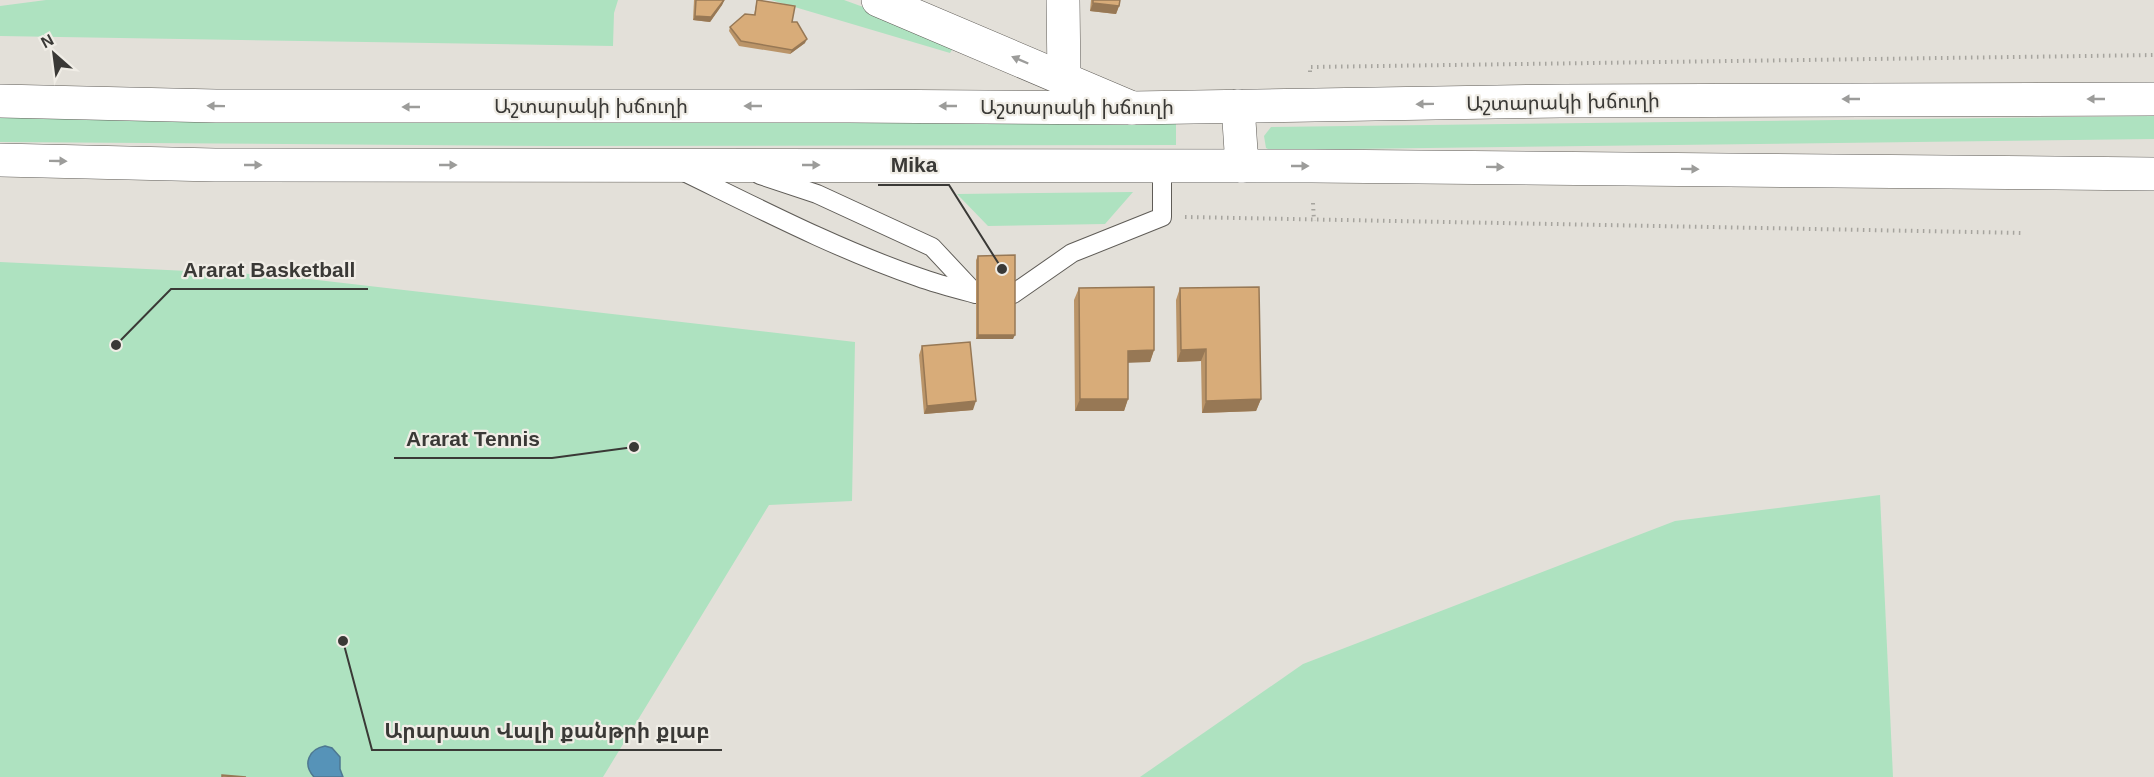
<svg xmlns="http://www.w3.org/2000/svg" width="2154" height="777" viewBox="0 0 2154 777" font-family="Arial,'Noto Sans Armenian',sans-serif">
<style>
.green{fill:#aee2c0}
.water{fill:#5693b8;stroke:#4e7891;stroke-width:1.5}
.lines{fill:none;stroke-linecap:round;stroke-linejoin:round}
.service-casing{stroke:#5f5c57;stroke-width:20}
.minor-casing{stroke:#5f5c57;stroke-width:34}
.trunk-casing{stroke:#5f5c57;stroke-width:34}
.path{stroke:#a6a49e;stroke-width:4;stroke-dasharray:1.5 4.5;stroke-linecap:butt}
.service{stroke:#fff;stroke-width:18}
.minor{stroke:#fff;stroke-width:33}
.trunk{stroke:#fff;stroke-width:33}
.wall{fill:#ba9468}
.shaded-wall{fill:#977855}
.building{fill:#d8ac79;stroke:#977855;stroke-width:1.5}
.oneway{fill:#9c9c9a}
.labels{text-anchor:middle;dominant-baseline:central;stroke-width:4.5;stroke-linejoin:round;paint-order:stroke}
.street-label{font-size:20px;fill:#3a3936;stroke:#f0ede6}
.leader{fill:none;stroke:#3a3936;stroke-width:2}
.callout-dot{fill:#3a3936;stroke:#f0ede6;stroke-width:2}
.callout-label{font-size:21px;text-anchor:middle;font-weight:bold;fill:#3a3936;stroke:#f0ede6;stroke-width:4.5;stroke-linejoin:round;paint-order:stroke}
</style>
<rect width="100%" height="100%" fill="#e3e0d9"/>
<g class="green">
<path d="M46 0H618L614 13 613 46 0 36V6Z"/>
<path d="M771 0H844L943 36 953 48 950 53Z"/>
<path d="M2154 116V139L1270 150 1266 148 1264 136 1271 127Z"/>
<path d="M0 117 553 122 1176 124V145L553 146 0 142Z"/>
<path d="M1133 192 1105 224 988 226 957 194Z"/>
<path d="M0 262 274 275 855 342 852 501 769 505 603 777H0Z"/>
<path d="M1880 495 1893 777H1140L1303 664 1675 521Z"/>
</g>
<path class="water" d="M325 746 332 748 340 757V769L343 777H314C302 764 309 749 325 746Z"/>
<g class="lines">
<defs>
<g id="service">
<path d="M682 171C760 209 837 249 918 277 937 284 957 289 976 294"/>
<path d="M760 175 817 194 932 247 976 294"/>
<path d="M1013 294 1072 253 1162 217V165"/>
</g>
<g id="minor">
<path d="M878 0 1132 108"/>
<path d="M1063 0 1064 79"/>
</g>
<g id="trunk">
<path d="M0 101 216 106H850L1132 108 1561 101 2154 99"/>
<path d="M1238 106 1242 166"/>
<path d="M0 160 215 165 1312 166 2154 174"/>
</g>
</defs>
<use href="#service" class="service-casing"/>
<use href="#minor" class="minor-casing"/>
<use href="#trunk" class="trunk-casing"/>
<g class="path">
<path d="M1310 72V67L2154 55"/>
<path d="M1313 203 1314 221"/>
<path d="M1185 217 2024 233"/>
</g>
<use href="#service" class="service"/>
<use href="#minor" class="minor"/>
<use href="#trunk" class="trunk"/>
</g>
<g class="wall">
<path d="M694 0H724L722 5 710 22 693 20Z"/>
<path d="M757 0 792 22 805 43 790 54 739 46 729 31 730 27 754 15Z"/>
<path d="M1091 0H1120L1119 6 1116 14 1090 11Z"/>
<path d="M978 256 1013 339H976V260Z"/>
<path d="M1079 288 1154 350 1150 362H1128V399L1124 411H1075L1074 300Z"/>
<path d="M1180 288 1261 399 1256 411 1202 413 1201 361 1177 362 1176 300Z"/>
<path d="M922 346 973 410 924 414 919 355Z"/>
</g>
<g class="shaded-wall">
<path d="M724 1 722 5 710 22 693 20 695 16Z"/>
<path d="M1093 3 1119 6 1116 14 1090 11Z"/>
<path d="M807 39 805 43 790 54 792 50Z"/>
<path d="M978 335H1015L1013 339H976Z"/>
<path d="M1206 349 1201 361 1177 362 1181 350Z"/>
<path d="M1154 350 1150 362 1124 363 1128 351Z"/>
<path d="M1080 399H1128L1124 411H1075Z"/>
<path d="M1261 399 1256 411 1202 413 1206 401Z"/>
<path d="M976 401 973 410 924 414 927 406Z"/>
</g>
<g class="building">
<path d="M696 0H724L711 17 695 16Z"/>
<path d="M757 0 795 6 792 22H797L807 39 792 50 741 41 730 27 745 14 755 15Z"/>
<path d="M1093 0H1120L1119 6 1093 3Z"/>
<path d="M1015 255V335H978V256Z"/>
<path d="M1154 287V350L1128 351V399H1080L1079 288Z"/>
<path d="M1259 287 1261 399 1206 401V349L1181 350 1180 288Z"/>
<path d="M970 342 976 401 927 406 922 346Z"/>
<path d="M222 775 246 777H222Z"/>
</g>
<defs><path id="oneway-solid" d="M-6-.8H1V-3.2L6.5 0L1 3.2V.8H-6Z" transform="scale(1.5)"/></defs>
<g class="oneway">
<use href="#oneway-solid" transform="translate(1020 60) rotate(-157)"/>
<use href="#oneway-solid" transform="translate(1851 99) rotate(180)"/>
<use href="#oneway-solid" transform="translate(2096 99) rotate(180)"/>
<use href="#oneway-solid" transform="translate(1425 104) rotate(179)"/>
<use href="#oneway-solid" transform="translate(216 106) rotate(-179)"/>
<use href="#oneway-solid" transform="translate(753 106) rotate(180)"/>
<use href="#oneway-solid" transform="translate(948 106) rotate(-180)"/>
<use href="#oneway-solid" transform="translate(411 107) rotate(-180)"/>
<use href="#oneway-solid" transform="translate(58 161) rotate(1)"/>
<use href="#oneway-solid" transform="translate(253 165)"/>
<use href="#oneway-solid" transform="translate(448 165)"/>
<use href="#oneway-solid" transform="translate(811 165)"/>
<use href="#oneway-solid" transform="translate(1300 166)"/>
<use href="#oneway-solid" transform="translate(1495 167) rotate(1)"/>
<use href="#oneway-solid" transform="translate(1690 169) rotate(1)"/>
</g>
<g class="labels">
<g class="street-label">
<text transform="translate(1563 102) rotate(-1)">Աշտարակի խճուղի</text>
<text x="591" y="106">Աշտարակի խճուղի</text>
<text x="1077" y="107">Աշտարակի խճուղի</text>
</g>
</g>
<path class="leader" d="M1002 269L949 185H878M116 345L171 289H368M634 447L552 458H394M343 641L372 750H722"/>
<g class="callout-dot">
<circle cx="1002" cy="269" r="6"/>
<circle cx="116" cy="345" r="6"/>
<circle cx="634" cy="447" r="6"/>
<circle cx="343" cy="641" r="6"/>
</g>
<g class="callout-label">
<text x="914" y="172">Mika</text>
<text x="269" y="277">Ararat Basketball</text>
<text x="473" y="446">Ararat Tennis</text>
<text x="547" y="738">Արարատ Վալի քանթրի քլաբ</text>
</g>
<g transform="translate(54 54) rotate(332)" stroke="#f0ede6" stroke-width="4.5" paint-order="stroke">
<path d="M0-4.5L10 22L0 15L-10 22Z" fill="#3a3936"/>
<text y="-9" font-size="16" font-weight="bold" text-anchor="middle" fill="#3a3936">N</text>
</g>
</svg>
